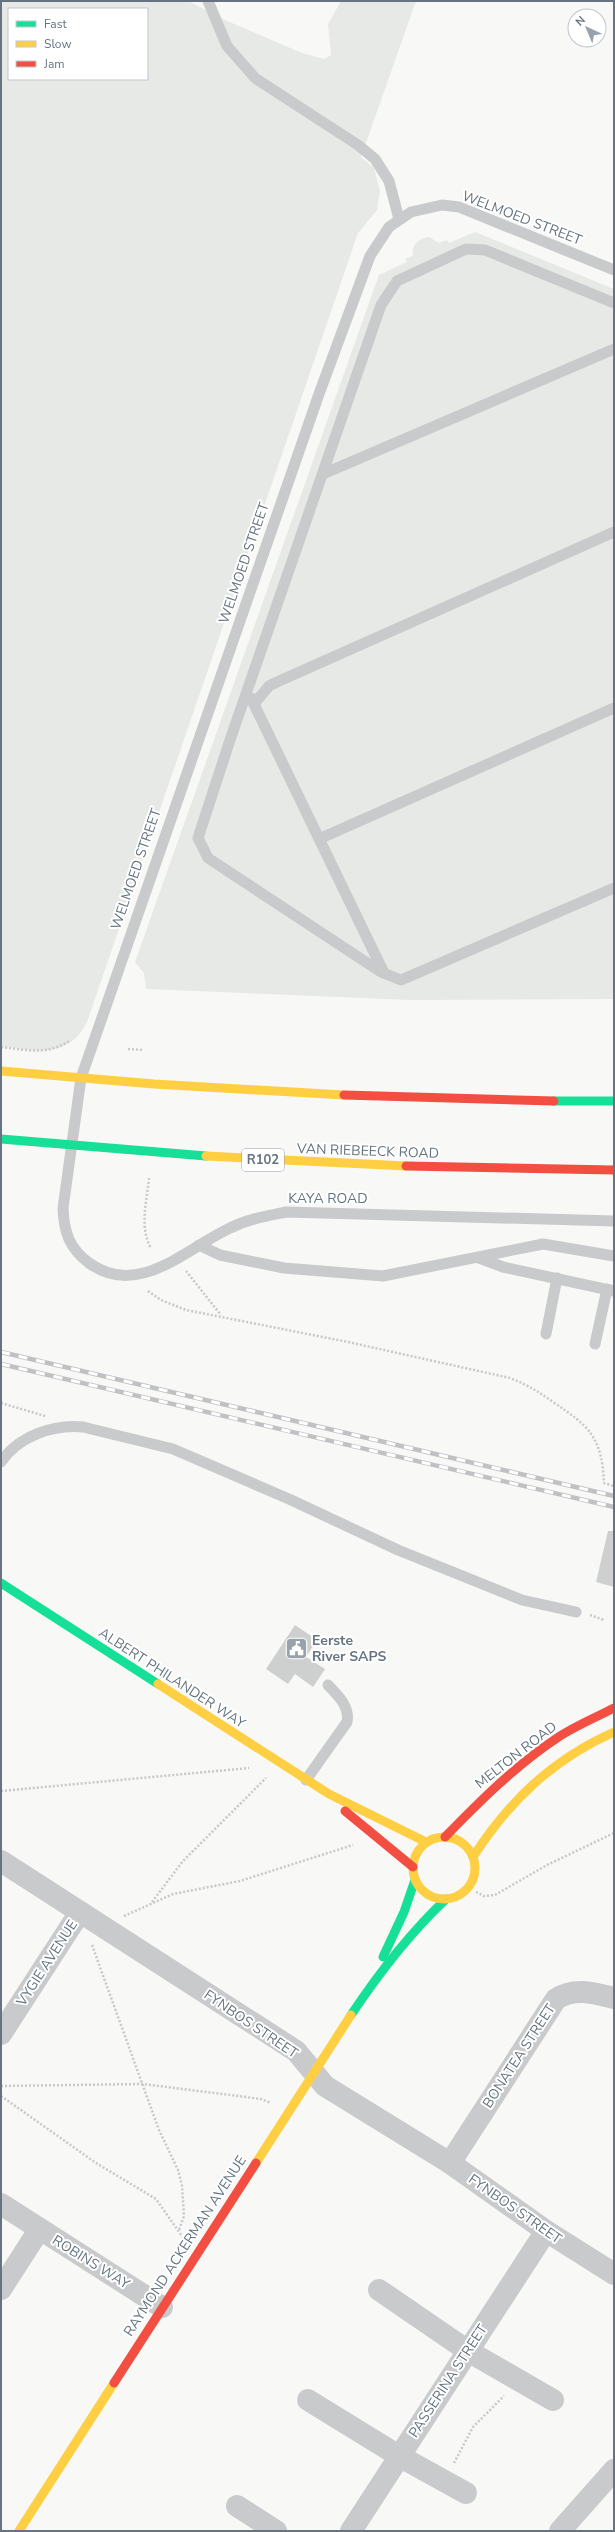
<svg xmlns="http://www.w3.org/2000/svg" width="615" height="2532" viewBox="0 0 615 2532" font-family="'Nunito Sans',sans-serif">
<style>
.green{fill:#e6e9e5;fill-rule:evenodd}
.building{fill:#ced0d0}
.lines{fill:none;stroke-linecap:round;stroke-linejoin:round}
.path{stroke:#c7c8c9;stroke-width:2.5;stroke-dasharray:2 2;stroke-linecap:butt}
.lane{stroke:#c9cacb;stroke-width:11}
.street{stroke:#c9cacb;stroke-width:22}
.fast{stroke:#16e098;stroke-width:9}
.slow{stroke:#ffcf43;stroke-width:9}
.jam{stroke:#f24e42;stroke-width:9}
.rail-casing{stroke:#bfc1c2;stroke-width:4.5}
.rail{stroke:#fff;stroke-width:3;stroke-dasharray:9;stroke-linecap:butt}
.labels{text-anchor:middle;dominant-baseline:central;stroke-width:4;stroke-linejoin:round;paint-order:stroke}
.shield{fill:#fff;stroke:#939ea6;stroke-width:1}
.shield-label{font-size:13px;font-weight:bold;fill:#657480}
.street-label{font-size:14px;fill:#657480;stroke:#fff}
.poi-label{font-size:14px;font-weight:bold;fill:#657480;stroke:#fff;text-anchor:start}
</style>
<rect width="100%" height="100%" fill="#f8f8f7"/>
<g class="green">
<path d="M1 1H188L227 21 302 53 324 59 331 55 328 24 341 1H416L361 157 374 168 380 191 377 210 358 233 87 1022C68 1060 36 1050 1 1046ZM9 9H147V79H9Z"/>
<path d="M475 232 614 289V999L409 1000 146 989 144 973 135 962 379 275 407 262 405 259 413 256C411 245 419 238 429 237L439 243 447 240 449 243Z"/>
</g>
<g class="building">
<path d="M608 1531H614V1587L596 1582Z"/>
<path d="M295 1625 317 1640 306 1657 325 1669 313 1687 295 1674 288 1684 266 1669Z"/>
</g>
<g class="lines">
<g class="path">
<path d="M1 1047C31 1050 45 1056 71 1040"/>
<path d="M128 1049 144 1050"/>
<path d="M149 1178C147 1201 139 1227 151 1248"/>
<path d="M186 1271 221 1315"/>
<path d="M148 1291 161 1300 186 1310 348 1342 510 1378C526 1384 539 1392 553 1402 589 1426 602 1437 604 1483L614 1486"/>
<path d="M1 1403 45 1416"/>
<path d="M590 1615 604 1620"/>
<path d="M1 1791 249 1768"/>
<path d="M476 1892 484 1896 495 1895 547 1865 614 1833"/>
<path d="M152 1902 183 1861 266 1778"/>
<path d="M124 1916 173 1894 240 1881 353 1845"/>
<path d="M92 1945 159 2130 178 2170 182 2186 184 2216 179 2230"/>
<path d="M1 2086 143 2084 261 2099 271 2103"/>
<path d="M1 2096 96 2163 156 2199 184 2239"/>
<path d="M454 2463 473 2427 504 2396"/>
</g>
<g class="lane">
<path d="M208 1 227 46 255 78 358 145 375 159 389 181 399 219"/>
<path d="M614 270 459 207 442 205 411 212 389 227 370 256 319 394 81 1078 63 1208C64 1232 69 1248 89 1263 138 1299 187 1248 230 1228 248 1219 267 1216 286 1212L614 1221"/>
<path d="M614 303 485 250 466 249 397 281 381 305 230 740 198 838 208 858 381 972 401 980 614 888"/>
<path d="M323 474 614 349"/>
<path d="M251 698 384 973"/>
<path d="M254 704 269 686 277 682 614 532"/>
<path d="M319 839 614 708"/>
<path d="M199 1245 220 1255 284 1268 383 1276 543 1244 614 1256"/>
<path d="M479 1258 503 1267 614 1291"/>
<path d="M546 1334 557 1278"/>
<path d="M595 1344 607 1289"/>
<path d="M1 1462C18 1436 54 1424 83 1427L173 1449 289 1499 398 1550 522 1600 576 1612"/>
<path d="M306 1780 347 1722C350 1706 338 1696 328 1685"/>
</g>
<g class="street">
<path d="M1 1861 296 2051 325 2086 450 2163 546 2231 614 2274"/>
<path d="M1 2034 80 1912"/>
<path d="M450 2163 556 1999C575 1987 594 1993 614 1998"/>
<path d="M1 2204 162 2307"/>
<path d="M1 2289 39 2230"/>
<path d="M379 2290 468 2351 553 2400"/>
<path d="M308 2400 399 2456 466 2493"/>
<path d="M237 2506 276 2531"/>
<path d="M351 2531 546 2231"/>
<path d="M560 2531 614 2470"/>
</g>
<g class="fast">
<path d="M554 1101H614"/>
<path d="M1 1139 206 1156"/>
<path d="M1 1583 158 1684"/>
<path d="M383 1957 404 1912 415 1880"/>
<path d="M351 2015C379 1973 409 1934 446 1899"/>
</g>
<g class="slow">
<path d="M1 1071 154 1084 344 1095"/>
<path d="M206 1156 406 1166"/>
<path d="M158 1684 329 1794 426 1842"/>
<circle cx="444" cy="1868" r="31"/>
<path d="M473 1857C509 1801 553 1759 614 1732"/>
<path d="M256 2163 351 2015"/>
<path d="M19 2531 114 2383"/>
</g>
<g class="jam">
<path d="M344 1095 554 1101"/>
<path d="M406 1166 614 1170"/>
<path d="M345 1811 413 1867"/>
<path d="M445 1837C480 1801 515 1766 557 1738 575 1726 595 1718 614 1708"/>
<path d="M114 2383 256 2163"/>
</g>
<defs>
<g id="rail">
<path d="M1 1352 614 1496"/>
<path d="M1 1364 614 1507"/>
</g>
</defs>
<use href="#rail" class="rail-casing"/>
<use href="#rail" class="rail"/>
</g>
<defs>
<symbol id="civic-square" viewBox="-11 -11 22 22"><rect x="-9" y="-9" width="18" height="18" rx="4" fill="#98a2aa" stroke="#fff"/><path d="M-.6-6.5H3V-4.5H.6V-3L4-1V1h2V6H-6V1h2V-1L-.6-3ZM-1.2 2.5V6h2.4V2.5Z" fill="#fff"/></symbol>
</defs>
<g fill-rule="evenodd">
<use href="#civic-square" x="284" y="1636" width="25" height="25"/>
</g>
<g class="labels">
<rect class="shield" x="242" y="1149" width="42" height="22" rx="3"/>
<g class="shield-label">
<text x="263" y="1160">R102</text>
</g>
<g class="street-label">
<text transform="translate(522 218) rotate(21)">WELMOED STREET</text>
<text transform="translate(244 563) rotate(-71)">WELMOED STREET</text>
<text transform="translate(136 869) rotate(-71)">WELMOED STREET</text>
<text transform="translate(368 1151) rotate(2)">VAN RIEBEECK ROAD</text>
<text x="328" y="1198">KAYA ROAD</text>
<text transform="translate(172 1678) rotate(33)">ALBERT PHILANDER WAY</text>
<text transform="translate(516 1755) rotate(-38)">MELTON ROAD</text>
<text transform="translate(47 1963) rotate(-57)">VYGIE AVENUE</text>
<text transform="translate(251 2024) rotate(34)">FYNBOS STREET</text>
<text transform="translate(519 2056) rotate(-57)">BONATEA STREET</text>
<text transform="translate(515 2209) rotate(35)">FYNBOS STREET</text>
<text transform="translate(185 2246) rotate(-57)">RAYMOND ACKERMAN AVENUE</text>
<text transform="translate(91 2262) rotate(32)">ROBINS WAY</text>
<text transform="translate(448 2381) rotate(-57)">PASSERINA STREET</text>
</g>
<g class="poi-label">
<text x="312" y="1640">Eerste<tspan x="312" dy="16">River SAPS</tspan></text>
</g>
</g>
<rect width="615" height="2532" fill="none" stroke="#657480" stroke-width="4"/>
<rect x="8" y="8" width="140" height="72" fill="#ffffff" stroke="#c1c7cc"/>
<rect x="16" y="21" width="20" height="6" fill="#16e098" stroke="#c1c7cc"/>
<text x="44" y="28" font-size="12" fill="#657480">Fast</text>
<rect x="16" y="41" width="20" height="6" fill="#ffcf43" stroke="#c1c7cc"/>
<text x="44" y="48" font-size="12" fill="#657480">Slow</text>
<rect x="16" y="61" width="20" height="6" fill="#f24e42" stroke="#c1c7cc"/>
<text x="44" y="68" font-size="12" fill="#657480">Jam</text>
<g transform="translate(587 28) rotate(316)"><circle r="19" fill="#ffffff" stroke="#c1c7cc"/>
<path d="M0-3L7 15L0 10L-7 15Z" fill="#98a2aa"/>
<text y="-6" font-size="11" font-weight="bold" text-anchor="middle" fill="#657480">N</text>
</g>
</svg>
